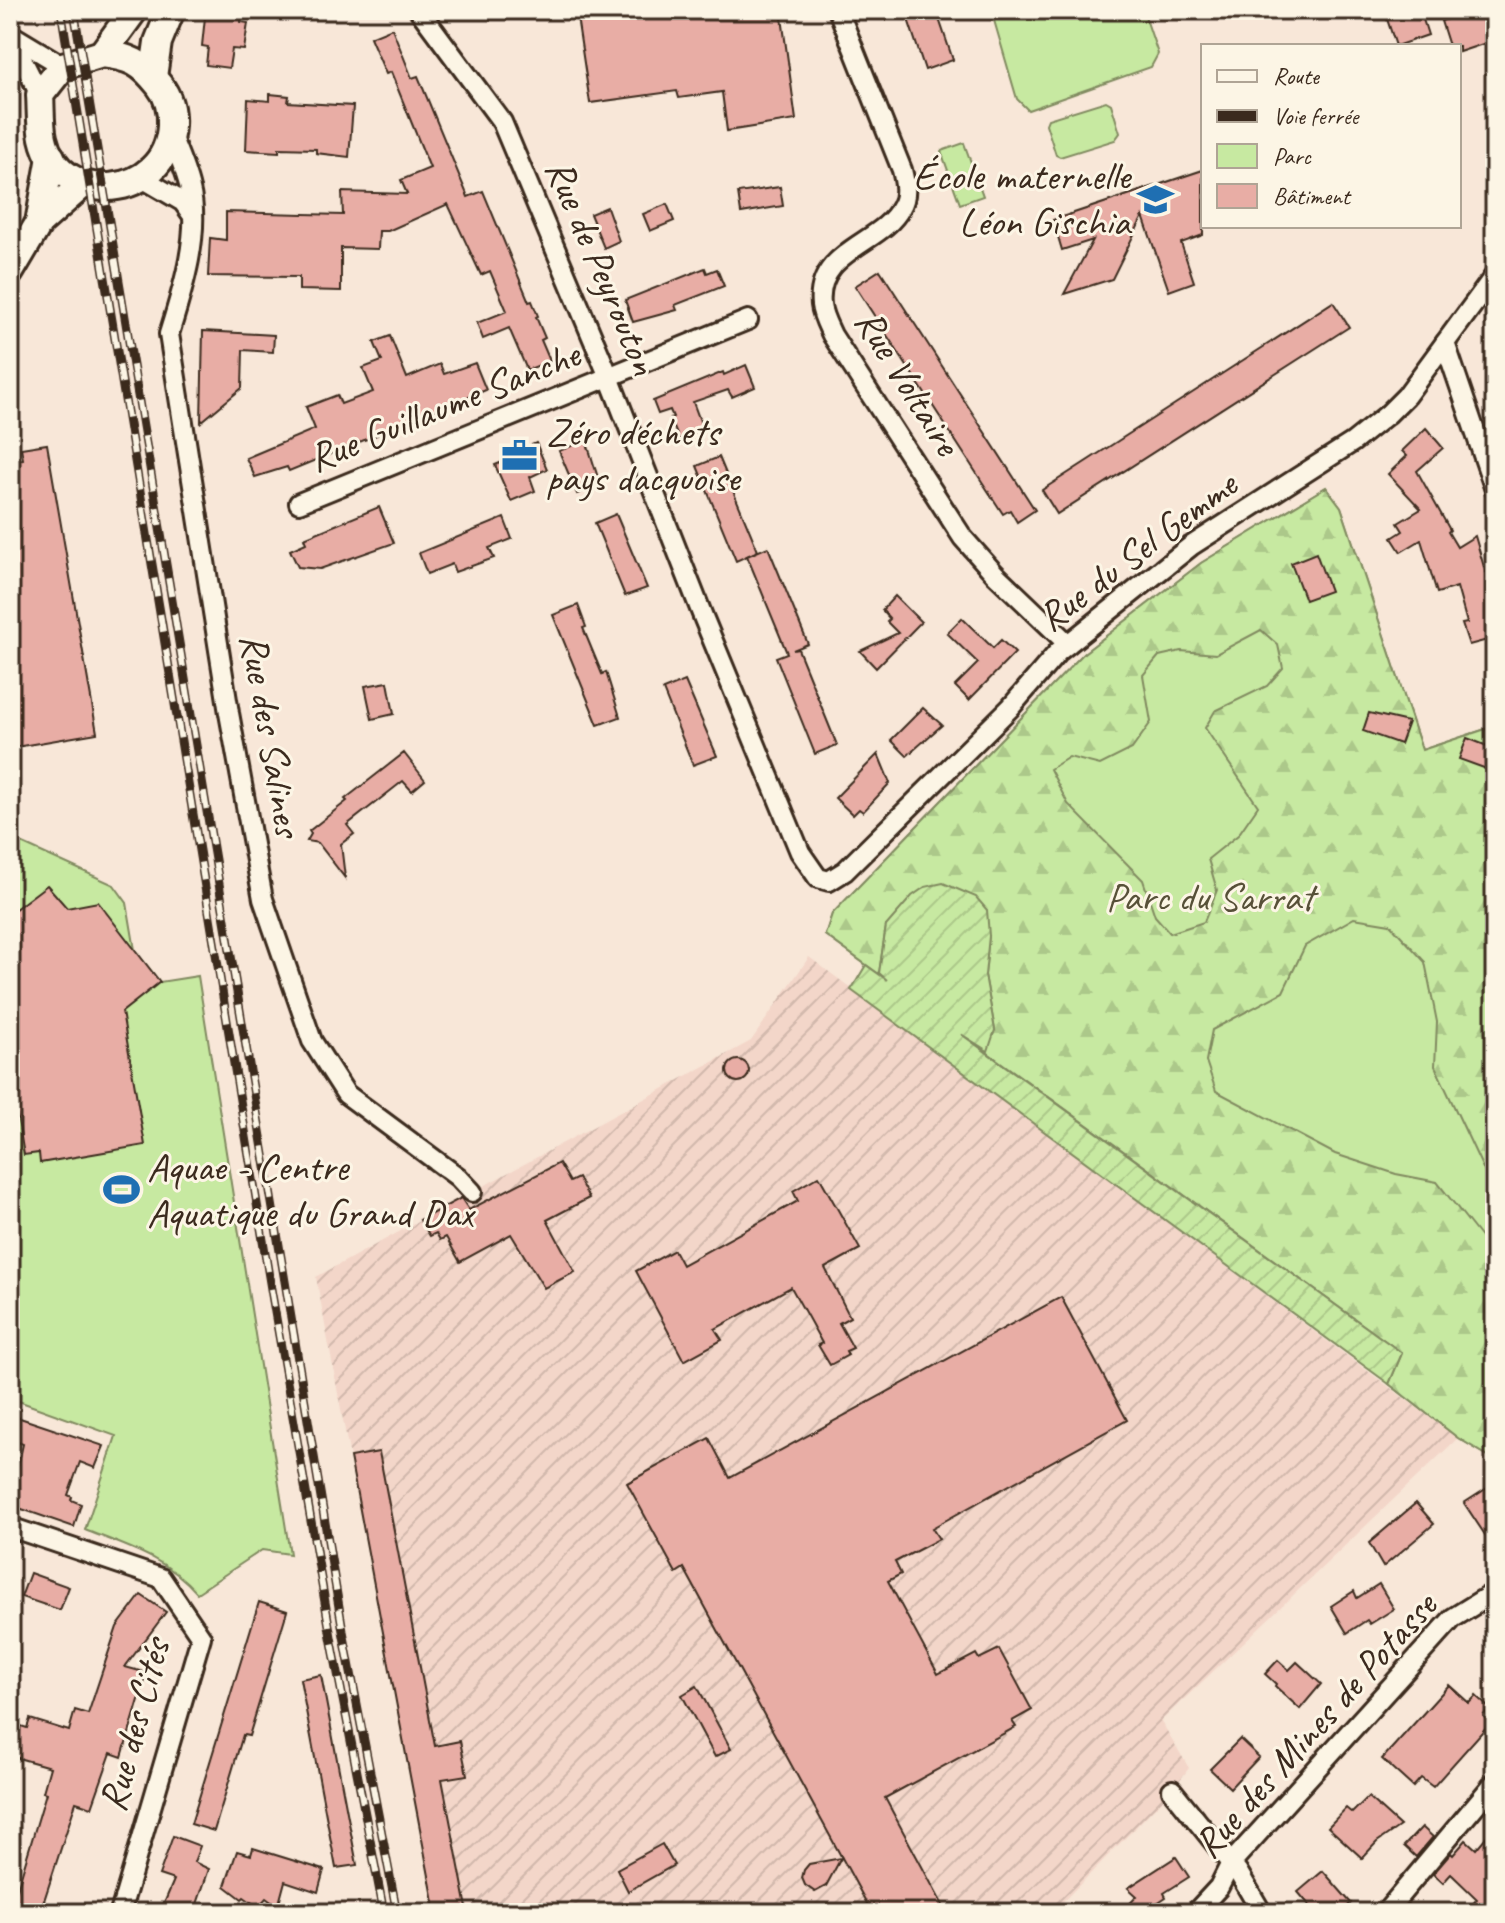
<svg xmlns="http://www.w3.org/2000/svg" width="1505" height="1923" viewBox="0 0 1505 1923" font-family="Caveat,sans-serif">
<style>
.industrial{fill:url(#industrial-furrows)}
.green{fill:#c7e9a1;stroke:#818a60;stroke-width:2}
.forest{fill:url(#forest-firs);stroke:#818a60;stroke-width:2;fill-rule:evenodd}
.garden{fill:url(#garden-furrows);stroke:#818a60;stroke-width:2}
.building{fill:#e8ada5;stroke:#3b2a1e;stroke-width:2}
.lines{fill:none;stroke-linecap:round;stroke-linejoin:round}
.street-casing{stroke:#3b2a1e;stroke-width:24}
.secondary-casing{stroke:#3b2a1e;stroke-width:32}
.street{stroke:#fcf5e5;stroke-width:18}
.secondary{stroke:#fcf5e5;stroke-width:26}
.rail-casing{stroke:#3b2a1e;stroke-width:9}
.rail{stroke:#fcf5e5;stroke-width:6;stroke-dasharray:18;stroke-linecap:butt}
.labels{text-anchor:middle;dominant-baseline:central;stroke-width:6;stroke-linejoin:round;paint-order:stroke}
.poi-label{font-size:40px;fill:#3b2a1e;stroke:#fcf5e5;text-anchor:start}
.street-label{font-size:40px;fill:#3b2a1e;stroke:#fcf5e5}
.park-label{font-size:40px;fill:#575038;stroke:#fcf5e5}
</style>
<defs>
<pattern id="industrial-furrows" width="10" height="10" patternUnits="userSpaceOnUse" patternTransform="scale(2)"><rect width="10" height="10" fill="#f3d6c9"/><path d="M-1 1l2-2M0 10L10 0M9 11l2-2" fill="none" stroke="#d1b8ac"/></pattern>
<pattern id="forest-firs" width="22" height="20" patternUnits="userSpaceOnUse" patternTransform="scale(2)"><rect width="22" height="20" fill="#c7e9a1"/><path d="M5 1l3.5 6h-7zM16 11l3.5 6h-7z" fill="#acc88a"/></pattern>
<pattern id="garden-furrows" width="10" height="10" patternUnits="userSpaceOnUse" patternTransform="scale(2)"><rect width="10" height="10" fill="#c7e9a1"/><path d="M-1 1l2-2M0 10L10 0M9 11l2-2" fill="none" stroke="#acc88a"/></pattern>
</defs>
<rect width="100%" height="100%" fill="#f8e7d8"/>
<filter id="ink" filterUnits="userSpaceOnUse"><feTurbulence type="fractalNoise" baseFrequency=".0125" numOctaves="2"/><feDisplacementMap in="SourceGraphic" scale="16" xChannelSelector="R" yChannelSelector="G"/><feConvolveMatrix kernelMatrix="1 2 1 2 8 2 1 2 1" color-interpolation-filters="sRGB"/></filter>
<g filter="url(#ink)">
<path class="industrial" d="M809 957 1458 1438 1161 1721 1189 1768 1172 1790 1052 1913H436L316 1277 751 1041Z"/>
<g class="green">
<path d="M991 10H1143L1158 54 1151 67 1028 110 1017 99Z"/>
<path d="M1106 101 1111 104 1120 133 1115 140 1060 157 1056 155 1046 124 1048 119Z"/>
<path d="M964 143 983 196 960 204 941 151Z"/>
<path d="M1326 487 1341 507 1422 750 1495 726V954L1491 956 1495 967V1460L1458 1438 1389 1384 1402 1353 825 935 832 914 1084 653 1201 563Z"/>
<path d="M10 838 114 885 127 903 135 950 160 982 198 976 290 1554 262 1550 197 1593C167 1558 126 1546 85 1530L116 1436 10 1398Z"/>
</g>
<path class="forest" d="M1326 487 1341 507 1422 750 1495 726V954L1491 956 1495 967V1194L1435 1066 1437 1022 1425 962 1390 924 1354 918 1305 946 1283 992 1212 1030 1206 1061 1216 1091 1335 1154 1396 1174 1437 1182 1483 1240 1495 1238V1460L1458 1438 1389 1384 1402 1353 825 935 832 914 1084 653 1201 563ZM1261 630 1278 645 1283 668 1267 686 1215 711 1205 728 1258 806 1238 835 1208 859 1217 890 1204 922 1170 933 1155 916 1143 880 1068 804 1050 769 1069 757 1100 765 1132 749 1151 722 1143 675 1159 656 1181 651 1216 654ZM886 926 989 936 985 975 995 1030 879 973Z"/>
<path class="garden" d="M943 883 976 897 987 910 989 936 985 975 995 1030 988 1051 961 1034 1402 1353 1389 1384 851 990 866 965 887 980 879 973 886 926 912 896 925 887Z"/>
<g class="building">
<path d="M210 10H241V22L248 23 244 50 232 49 229 68 206 65 208 47 202 46 205 17 209 18Z"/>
<path d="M576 10H781L796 120 727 131 722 92 679 98 677 91 590 103Z"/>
<path d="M905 10H936L953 60 925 70Z"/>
<path d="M1384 10H1420L1428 35 1396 46Z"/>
<path d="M1476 10H1495V40L1459 52V46H1449L1441 21Z"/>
<path d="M392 28 412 78 418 76 468 197 483 191 529 302 532 301 538 316 536 317 545 338 541 340 550 361 527 370 509 328 483 339 477 323 507 311 490 271 481 275 448 204 388 231H379L378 249 341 248V291L299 290V277L208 276 210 238 226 240V212L343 215 342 192 407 194 401 180 430 168 391 72 386 74 370 37Z"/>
<path d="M270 94 289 96 288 102 353 106 349 157 316 153V149L279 148V152L246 150 248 99 270 101Z"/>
<path d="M1203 170V235L1181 243 1194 282 1169 291 1143 216 1112 279 1064 294 1093 240 1062 250 1053 220Z"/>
<path d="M780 187 783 206 741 213 738 193Z"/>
<path d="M667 204 674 221 650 231 643 214Z"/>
<path d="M607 207 619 241 604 248 590 214Z"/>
<path d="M705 268 707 273 717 269 724 286 675 305 677 310 633 322 625 300Z"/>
<path d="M880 270 1035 510 1017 522 1010 510 1003 514 855 286Z"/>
<path d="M1333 302 1349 327 1057 514 1042 490Z"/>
<path d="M203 331 274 335 273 352 243 350 242 388 201 422Z"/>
<path d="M390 336 407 378 440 364 444 374 475 363 486 390 289 471 287 467 255 477 246 458 315 429 306 407 337 395 341 404 373 392 363 368 382 361 374 342Z"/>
<path d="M746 365 755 387 732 397 728 390 693 402 703 429 679 440 670 418 673 417 670 410 658 414 653 401 723 372 724 375Z"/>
<path d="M1426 428 1443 448 1417 471 1450 530 1448 532 1457 547 1475 536 1495 605V638L1469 645 1462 624 1467 623 1457 587 1437 593 1421 540 1401 552 1392 538 1403 531 1398 523 1421 509 1388 474 1407 456 1402 451Z"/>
<path d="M586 440 600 484 577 494 559 451Z"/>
<path d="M536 443 547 469 530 477 535 491 511 501 495 465 517 456 515 452Z"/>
<path d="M47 444 97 733 10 748V462L23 459 21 448Z"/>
<path d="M719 457 758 551 736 561 697 466Z"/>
<path d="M379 507 394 543 320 569 298 567 290 550 306 543 304 538Z"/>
<path d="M616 514 647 588 625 596 595 523Z"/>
<path d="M504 518 512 539 489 548 494 558 455 572 452 564 427 574 419 553Z"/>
<path d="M768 547 808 644 793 650 798 649 837 745 815 754 776 657 787 653 747 556Z"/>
<path d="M1316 553 1330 591 1305 600 1291 563Z"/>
<path d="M895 596 921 622 876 668 860 651 898 633 887 622 890 619 882 610Z"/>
<path d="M578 605 586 627 583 628 602 674 606 672 620 717 598 725 553 615Z"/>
<path d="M962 618 993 648 1001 640 1015 653 969 700 955 686 978 663 947 633Z"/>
<path d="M685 681 717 756 693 765 663 690Z"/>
<path d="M388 682 394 714 372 719 365 686Z"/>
<path d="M923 708 942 725 907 756 891 740Z"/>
<path d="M1369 713 1408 722 1400 744 1363 731Z"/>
<path d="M1467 738 1495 749V772L1459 759Z"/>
<path d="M404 753 425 780 412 791 403 781 347 825 354 834 341 844 345 878 318 843 307 841 311 834 309 831 347 801 345 799Z"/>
<path d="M878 754 890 783 863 812 859 809 853 815 835 798Z"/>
<path d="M47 885 67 908 98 902 160 982 122 1012 145 1145 40 1163 39 1153 24 1155 10 1074V913Z"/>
<circle cx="738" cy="1071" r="11"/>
<path d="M559 1163 570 1182 578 1178 589 1198 547 1220 575 1272 544 1288 511 1234 460 1262 446 1237 440 1240 436 1233 430 1236 420 1220 461 1198 469 1210Z"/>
<path d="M819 1176 860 1249 825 1268 850 1317 839 1323 853 1348 846 1351 848 1355 830 1365 818 1345 822 1343 791 1287 715 1329 722 1340 684 1361 636 1271 674 1250 682 1265 798 1201 793 1191Z"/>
<path d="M1061 1297 1127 1420 932 1528 939 1539 895 1562 901 1574 888 1581 938 1674 976 1654 979 1659 999 1649 1032 1710 1012 1721 1016 1727 885 1798 947 1913H872L684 1568 676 1573 627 1483 709 1438 730 1478Z"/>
<path d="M14 1416 104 1446 95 1468 80 1462 68 1495 72 1497 71 1500 81 1504 74 1527 10 1505V1477L15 1479 23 1444 10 1439V1428Z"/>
<path d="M379 1452 435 1746 460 1741 467 1775 442 1779 468 1913H436L410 1776 350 1457Z"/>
<path d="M1495 1483V1550L1464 1503Z"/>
<path d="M1416 1503 1434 1524 1383 1567 1369 1543Z"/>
<path d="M30 1573 69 1587 60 1610 21 1597Z"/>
<path d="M1379 1584 1394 1609 1370 1624 1367 1620 1347 1633 1331 1606 1354 1591 1357 1598Z"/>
<path d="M141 1595 166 1612 125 1667 147 1673 122 1757 111 1753 92 1807 76 1802 40 1913H10L46 1793 43 1792 50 1767 11 1756 21 1726 27 1728 30 1719 69 1731 75 1710 88 1714 117 1627Z"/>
<path d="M259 1602 287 1611 249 1736 243 1735 214 1831 191 1824Z"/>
<path d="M1278 1660 1289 1670 1297 1662 1321 1684 1300 1709 1275 1686 1276 1684 1265 1674Z"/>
<path d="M321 1675 357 1865 336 1868 300 1679Z"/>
<path d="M1449 1685 1469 1703 1476 1696 1489 1708 1483 1716 1490 1723 1433 1787 1421 1778 1413 1787 1382 1759Z"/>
<path d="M697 1686 731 1749 715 1757 682 1695Z"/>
<path d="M1240 1739 1259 1757 1230 1788 1210 1769Z"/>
<path d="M1368 1797 1400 1826 1377 1842 1362 1858 1328 1827 1346 1808 1352 1813Z"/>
<path d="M1495 1826V1913H1465L1477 1899 1451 1874 1443 1883 1433 1874 1451 1853 1453 1855 1466 1840 1476 1849Z"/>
<path d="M1422 1827 1433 1837 1416 1857 1404 1846Z"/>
<path d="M173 1836 200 1846 194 1862 209 1869 194 1913H160L174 1880 159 1875Z"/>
<path d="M662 1844 674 1865 628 1891 617 1869Z"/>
<path d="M253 1848 324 1870 318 1892 285 1881 278 1907 266 1898 258 1907 244 1897 242 1899 225 1886 237 1851 251 1855Z"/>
<path d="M1176 1857 1189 1877 1164 1893 1166 1897 1142 1913H1121L1137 1896 1128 1888Z"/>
<path d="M841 1858 826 1886 815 1892 805 1885 802 1878 804 1870 809 1864Z"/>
<path d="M1323 1871 1351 1903 1340 1913H1316L1298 1892Z"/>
</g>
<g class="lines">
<defs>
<g id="street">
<path d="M419 10 502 122 609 377 704 619 800 852 818 878 829 881 845 871 1010 708 1058 652 1191 546 1353 442 1388 414 1406 396 1495 275"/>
<path d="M838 10 902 170C905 182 908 195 901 207 883 244 815 250 821 305 822 315 828 326 832 335L963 538 995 574 1068 644"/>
<path d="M10 34 63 66"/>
<path d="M10 35 40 95"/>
<path d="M171 136C178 153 186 171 190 189 201 233 182 292 169 334L229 713 263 899 312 1041 346 1094 458 1177 472 1192"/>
<path d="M142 178 183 202 193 216"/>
<path d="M1445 343 1495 490"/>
<path d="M299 503 748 320"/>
<path d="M10 1527 161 1578 201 1637 120 1913"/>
<path d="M1172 1790 1238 1872 1262 1913"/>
<path d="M1195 1913 1219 1887 1231 1863 1453 1618 1495 1592"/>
<path d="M1385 1913 1495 1782"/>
</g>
<g id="secondary">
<path d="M102 54C130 57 141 62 159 85 168 96 172 111 171 126 167 200 59 210 43 138 40 124 41 109 40 95L63 66Z"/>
<path d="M102 54 134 10"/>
<path d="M153 77 158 42 171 10"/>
<path d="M39 223 51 157"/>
<path d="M10 272 39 223 83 184"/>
</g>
</defs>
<use href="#street" class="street-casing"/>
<use href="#secondary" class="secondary-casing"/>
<use href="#street" class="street"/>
<use href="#secondary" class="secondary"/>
<defs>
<g id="rail">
<path d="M61 10 271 1289 331 1637 384 1913"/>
<path d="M74 10 343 1631 397 1913"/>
</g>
</defs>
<use href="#rail" class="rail-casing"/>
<use href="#rail" class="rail"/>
</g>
</g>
<defs>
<symbol id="school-bare" viewBox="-9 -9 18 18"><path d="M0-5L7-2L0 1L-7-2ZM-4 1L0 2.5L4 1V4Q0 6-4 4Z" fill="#1f6fb2" stroke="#fcf5e5" stroke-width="2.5" paint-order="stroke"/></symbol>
<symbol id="office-bare" viewBox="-9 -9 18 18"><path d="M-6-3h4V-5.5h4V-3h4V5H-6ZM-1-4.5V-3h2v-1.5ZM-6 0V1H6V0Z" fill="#1f6fb2" stroke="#fcf5e5" stroke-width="2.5" paint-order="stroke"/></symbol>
<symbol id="stadium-bare" viewBox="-9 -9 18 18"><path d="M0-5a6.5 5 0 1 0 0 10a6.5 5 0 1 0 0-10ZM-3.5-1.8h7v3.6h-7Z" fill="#1f6fb2" stroke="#fcf5e5" stroke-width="2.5" paint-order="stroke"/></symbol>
</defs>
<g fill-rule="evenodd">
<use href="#school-bare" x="1130" y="174" width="51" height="51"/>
<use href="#office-bare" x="494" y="430" width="51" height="51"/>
<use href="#stadium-bare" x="96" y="1164" width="51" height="51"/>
</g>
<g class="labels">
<g class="poi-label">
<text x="1130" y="176" text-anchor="end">École maternelle<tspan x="1130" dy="46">Léon Gischia</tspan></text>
<text x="546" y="432">Zéro déchets<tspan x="546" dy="46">pays dacquoise</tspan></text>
<text x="147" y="1167">Aquae - Centre<tspan x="147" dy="46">Aquatique du Grand Dax</tspan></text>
</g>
<g class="street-label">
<text transform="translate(602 267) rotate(67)">Rue de Peyrouton</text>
<text transform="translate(908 382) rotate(58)">Rue Voltaire</text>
<text transform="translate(444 406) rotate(-22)">Rue Guillaume Sanche</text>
<text transform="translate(1137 551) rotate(-37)">Rue du Sel Gemme</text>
<text transform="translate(271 735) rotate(80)">Rue des Salines</text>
<text transform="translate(134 1725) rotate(-75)">Rue des Cités</text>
<text transform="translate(1315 1725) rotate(-48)">Rue des Mines de Potasse</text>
</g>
<g class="park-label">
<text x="1210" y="897">Parc du Sarrat</text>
</g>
</g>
<rect width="1505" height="1923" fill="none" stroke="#fcf5e5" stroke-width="40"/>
<rect x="20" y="20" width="1465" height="1883" fill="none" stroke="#3b2a1e" stroke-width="3" filter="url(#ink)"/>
<rect x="1201" y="44" width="260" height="184" fill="#fcf5e5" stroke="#afa495" stroke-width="2"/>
<rect x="1217" y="70" width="40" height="12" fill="#fcf5e5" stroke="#afa495" stroke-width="2"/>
<text x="1273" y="84" font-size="24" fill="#3b2a1e">Route</text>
<rect x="1217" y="110" width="40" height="12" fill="#3b2a1e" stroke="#afa495" stroke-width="2"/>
<text x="1273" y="124" font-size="24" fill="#3b2a1e">Voie ferrée</text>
<rect x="1217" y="144" width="40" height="24" fill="#c7e9a1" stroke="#afa495" stroke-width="2"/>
<text x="1273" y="164" font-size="24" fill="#3b2a1e">Parc</text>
<rect x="1217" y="184" width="40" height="24" fill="#e8ada5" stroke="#afa495" stroke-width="2"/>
<text x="1273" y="204" font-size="24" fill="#3b2a1e">Bâtiment</text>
</svg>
